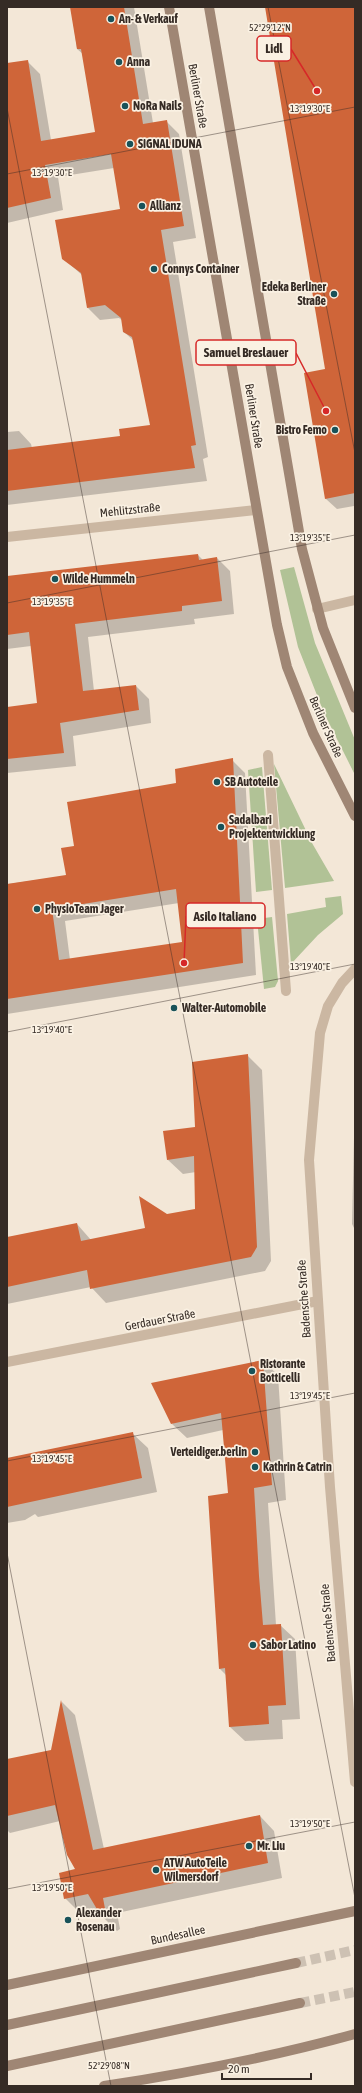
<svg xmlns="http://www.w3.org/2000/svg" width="362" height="2093" viewBox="0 0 362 2093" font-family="'Asap Condensed',sans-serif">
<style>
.green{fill:#b1c296}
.shadow{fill:#0003;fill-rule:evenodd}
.building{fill:#cf6539;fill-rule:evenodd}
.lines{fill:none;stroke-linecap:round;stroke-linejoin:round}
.secondary-tunnel{stroke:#cdc1b3;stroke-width:10;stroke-dasharray:10 5;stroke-linecap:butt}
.service{stroke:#cbb7a2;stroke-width:10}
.minor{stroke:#cbb7a2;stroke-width:10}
.tertiary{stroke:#cbb7a2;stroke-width:10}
.secondary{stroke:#9f8674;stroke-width:10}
.ticks{fill:none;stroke:#352b25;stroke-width:1;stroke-opacity:0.45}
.poi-dot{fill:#185259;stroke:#faf1e3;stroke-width:1.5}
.labels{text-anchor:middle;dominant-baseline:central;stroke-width:3.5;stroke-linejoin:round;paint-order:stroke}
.poi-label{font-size:12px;font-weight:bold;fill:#352b25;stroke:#faf1e3;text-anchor:start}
.street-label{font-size:12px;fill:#352b25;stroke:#faf1e3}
.ticks-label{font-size:10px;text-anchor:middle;fill:#352b25;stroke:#faf1e3;stroke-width:3.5;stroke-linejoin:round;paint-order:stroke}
.leader{fill:none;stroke:#d62828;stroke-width:1.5}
.callout-dot{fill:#d62828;stroke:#faf1e3;stroke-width:1.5}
.callout{fill:#faf1e3;stroke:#d62828;stroke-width:1.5}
.callout-label{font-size:13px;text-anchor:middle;font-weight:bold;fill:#352b25}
</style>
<rect width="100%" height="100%" fill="#f3e7d7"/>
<g class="green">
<path d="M294 567 315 643 355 740V775L324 713 298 647 280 570Z"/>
<path d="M274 764 312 843 334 881 285 888Z"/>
<path d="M262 767 272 890 256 892 248 770Z"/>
<path d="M341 896 343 914 318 935 291 964 287 914 326 907 325 898Z"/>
<path d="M272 917 278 981 275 987 264 989 257 919Z"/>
</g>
<g class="shadow">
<path d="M71 7H134L153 123 166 121 179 134 196 238 173 242 208 457 203 459 207 481 7 505V432L19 431 31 444 32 448 121 437 152 426 134 341 124 332 123 321 119 318 100 320 88 308 83 276 63 258 121 210 114 168 58 177 63 210 7 223V64L27 61 40 74 51 140 96 133 83 54 77 49Z"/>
<path d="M266 7H355V509L354 506 337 509 326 499V370Z"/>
<path d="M198 555 203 560 217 558 230 571 234 614 194 619 195 624 88 637 94 691 136 686 149 699 151 723 73 736 76 766 7 773V708L38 704 31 646 7 649V578Z"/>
<path d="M232 760 245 773 256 975 7 1014V877L8 884 67 876 75 847 177 784ZM179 903 183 943 70 960 65 921Z"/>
<path d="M247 1055 262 1070 271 1261 265 1271 106 1303 91 1287 7 1304V1238L77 1224 91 1240 146 1229 167 1216 196 1210V1172L183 1174 168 1160 196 1128Z"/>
<path d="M355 1093V1230L352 1224Z"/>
<path d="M263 1361 278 1375 286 1500 268 1503 276 1625H280L295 1639 300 1719 282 1720 283 1739 245 1741 230 1727 227 1676 220 1669 229 1494 223 1430 187 1438 172 1424Z"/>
<path d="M133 1434 148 1448 157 1492 38 1517 35 1514 25 1520 7 1523V1460Z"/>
<path d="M62 1702 75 1715 104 1849 260 1816 274 1831 282 1878 117 1913 120 1929 117 1931 102 1916 98 1909 80 1913 65 1898 76 1870 60 1821 10 1833 7 1830V1760L52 1751Z"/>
</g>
<g class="building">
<path d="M70 7H124L143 124 167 120 184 226 161 230 196 445 191 446 195 468 7 491V450L120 436 119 429 150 425 132 337 123 332 121 318 105 305 87 308 81 273 62 259 55 220 120 209 111 154 45 165 51 198 7 208V63L28 60 41 141 95 132 81 49H77Z"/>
<path d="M265 7H355V493L325 499 304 373 325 369Z"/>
<path d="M198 554 199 560 217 557 222 601 182 606V611L75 624 83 691 136 685 139 710 60 723 64 753 7 759V707L37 703 29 632 7 635V576Z"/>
<path d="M233 758 243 963 7 999V884L66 875 61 848 74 846 67 802 176 783 175 769ZM176 889 182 942 59 960 52 909Z"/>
<path d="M248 1054 257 1247 251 1257 90 1289 87 1270 7 1287V1237L77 1223 81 1241 145 1228 139 1196 167 1214 195 1209 194 1156 167 1160 163 1131 195 1127 192 1062Z"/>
<path d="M263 1360 272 1485 254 1488 259 1576 263 1625 281 1624 286 1705 268 1706 269 1724 229 1727 225 1668 219 1669 208 1496 228 1493 221 1413 171 1424 151 1383Z"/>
<path d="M133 1432 142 1478 7 1507V1458Z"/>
<path d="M61 1700 93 1850 260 1815 268 1863 103 1898 106 1914 101 1916 88 1894 64 1899 59 1873 75 1869 67 1855 55 1805 7 1816V1759L51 1750Z"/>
</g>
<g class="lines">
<g class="secondary-tunnel">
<path d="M296 1963 355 1950"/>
<path d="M300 2003 355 1992"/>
</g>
<path class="service" d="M268 755 286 991"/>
<g class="minor">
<path d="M7 537 256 510"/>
<path d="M317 609 355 600"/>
<path d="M7 1362 318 1301"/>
</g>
<path class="tertiary" d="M355 969 342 983 328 1006 320 1033 309 1160 330 1487 355 1782"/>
<g class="secondary">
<path d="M169 7 277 625 287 667 313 733 355 816"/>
<path d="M209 7 302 549 323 628 355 708"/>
<path d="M7 1985 355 1911"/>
<path d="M7 2025 296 1963"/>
<path d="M7 2066 300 2003"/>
<path d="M104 2086C189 2073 272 2057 355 2034"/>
</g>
</g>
<path class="ticks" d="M268 7 355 453M7 108 355 1898M7 174 355 107M7 603 355 535M7 1032 355 964M7 1461 355 1393M7 1553 111 2086M7 1889 355 1822"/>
<g class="poi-dot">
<circle cx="111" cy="19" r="4"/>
<circle cx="119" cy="62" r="4"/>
<circle cx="125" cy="106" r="4"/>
<circle cx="130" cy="144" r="4"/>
<circle cx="142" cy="206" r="4"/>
<circle cx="154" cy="269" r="4"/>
<circle cx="334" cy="294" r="4"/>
<circle cx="335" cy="430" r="4"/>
<circle cx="55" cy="579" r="4"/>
<circle cx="217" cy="782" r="4"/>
<circle cx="221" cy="827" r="4"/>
<circle cx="37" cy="909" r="4"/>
<circle cx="174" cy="1008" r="4"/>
<circle cx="252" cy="1371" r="4"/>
<circle cx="255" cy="1452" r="4"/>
<circle cx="255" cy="1467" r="4"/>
<circle cx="253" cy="1645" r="4"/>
<circle cx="249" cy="1846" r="4"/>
<circle cx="156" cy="1870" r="4"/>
<circle cx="68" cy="1920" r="4"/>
</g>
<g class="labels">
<g class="poi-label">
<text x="119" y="19">An- &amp; Verkauf</text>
<text x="127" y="62">Anna</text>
<text x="133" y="106">NoRa Nails</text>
<text x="138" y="144">SIGNAL IDUNA</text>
<text x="150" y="206">Allianz</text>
<text x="162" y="269">Connys Container</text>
<text x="326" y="287" text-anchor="end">Edeka Berliner<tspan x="326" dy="14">Straße</tspan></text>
<text x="327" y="430" text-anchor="end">Bistro Femo</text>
<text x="63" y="579">Wilde Hummeln</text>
<text x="225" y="782">SB Autoteile</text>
<text x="229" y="820">Sadalbari<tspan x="229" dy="14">Projektentwicklung</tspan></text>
<text x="45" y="909">PhysioTeam Jager</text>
<text x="182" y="1008">Walter-Automobile</text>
<text x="260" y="1364">Ristorante<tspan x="260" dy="14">Botticelli</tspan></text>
<text x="247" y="1452" text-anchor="end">Verteidiger.berlin</text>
<text x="263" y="1467">Kathrin &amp; Catrin</text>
<text x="261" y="1645">Sabor Latino</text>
<text x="257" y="1846">Mr. Liu</text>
<text x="164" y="1863">ATW AutoTeile<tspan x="164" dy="14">Wilmersdorf</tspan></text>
<text x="76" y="1913">Alexander<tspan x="76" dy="14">Rosenau</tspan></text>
</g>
<g class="street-label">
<text transform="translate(198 96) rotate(80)">Berliner Straße</text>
<text transform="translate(254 416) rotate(81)">Berliner Straße</text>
<text transform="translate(130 510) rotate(-6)">Mehlitzstraße</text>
<text transform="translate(326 727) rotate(66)">Berliner Straße</text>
<text transform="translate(304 1299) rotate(-94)">Badensche Straße</text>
<text transform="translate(160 1320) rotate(-11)">Gerdauer Straße</text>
<text transform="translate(328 1623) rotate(-95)">Badensche Straße</text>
<text transform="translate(178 1935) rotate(-12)">Bundesallee</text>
</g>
</g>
<g class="ticks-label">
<text x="270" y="31">52°29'12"N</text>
<text x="310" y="112">13°19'30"E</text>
<text x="52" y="176">13°19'30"E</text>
<text x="310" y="541">13°19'35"E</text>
<text x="52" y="605">13°19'35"E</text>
<text x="310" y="970">13°19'40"E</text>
<text x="52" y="1033">13°19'40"E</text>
<text x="310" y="1399">13°19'45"E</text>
<text x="52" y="1462">13°19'45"E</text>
<text x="310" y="1827">13°19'50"E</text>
<text x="52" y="1891">13°19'50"E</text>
<text x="109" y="2069">52°29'08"N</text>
</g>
<path class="leader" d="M317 91L291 49M326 411L296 353M184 963L186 916"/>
<g class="callout-dot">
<circle cx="317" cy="91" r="4"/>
<circle cx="326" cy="411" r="4"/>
<circle cx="184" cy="963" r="4"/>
</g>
<g class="callout">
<rect x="257" y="36" width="34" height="25" rx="4"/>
<rect x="196" y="340" width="100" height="25" rx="4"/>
<rect x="186" y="903" width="79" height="25" rx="4"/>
</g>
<g class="callout-label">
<text x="274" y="53">Lidl</text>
<text x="246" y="357">Samuel Breslauer</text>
<text x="225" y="921">Asilo Italiano</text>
</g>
<rect width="362" height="2093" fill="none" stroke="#352b25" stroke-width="16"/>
<path d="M222 2073v6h89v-6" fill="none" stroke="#352b25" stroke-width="2"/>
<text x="228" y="2073" font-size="12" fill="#352b25" stroke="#faf1e3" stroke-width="3" paint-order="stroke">20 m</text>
</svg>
